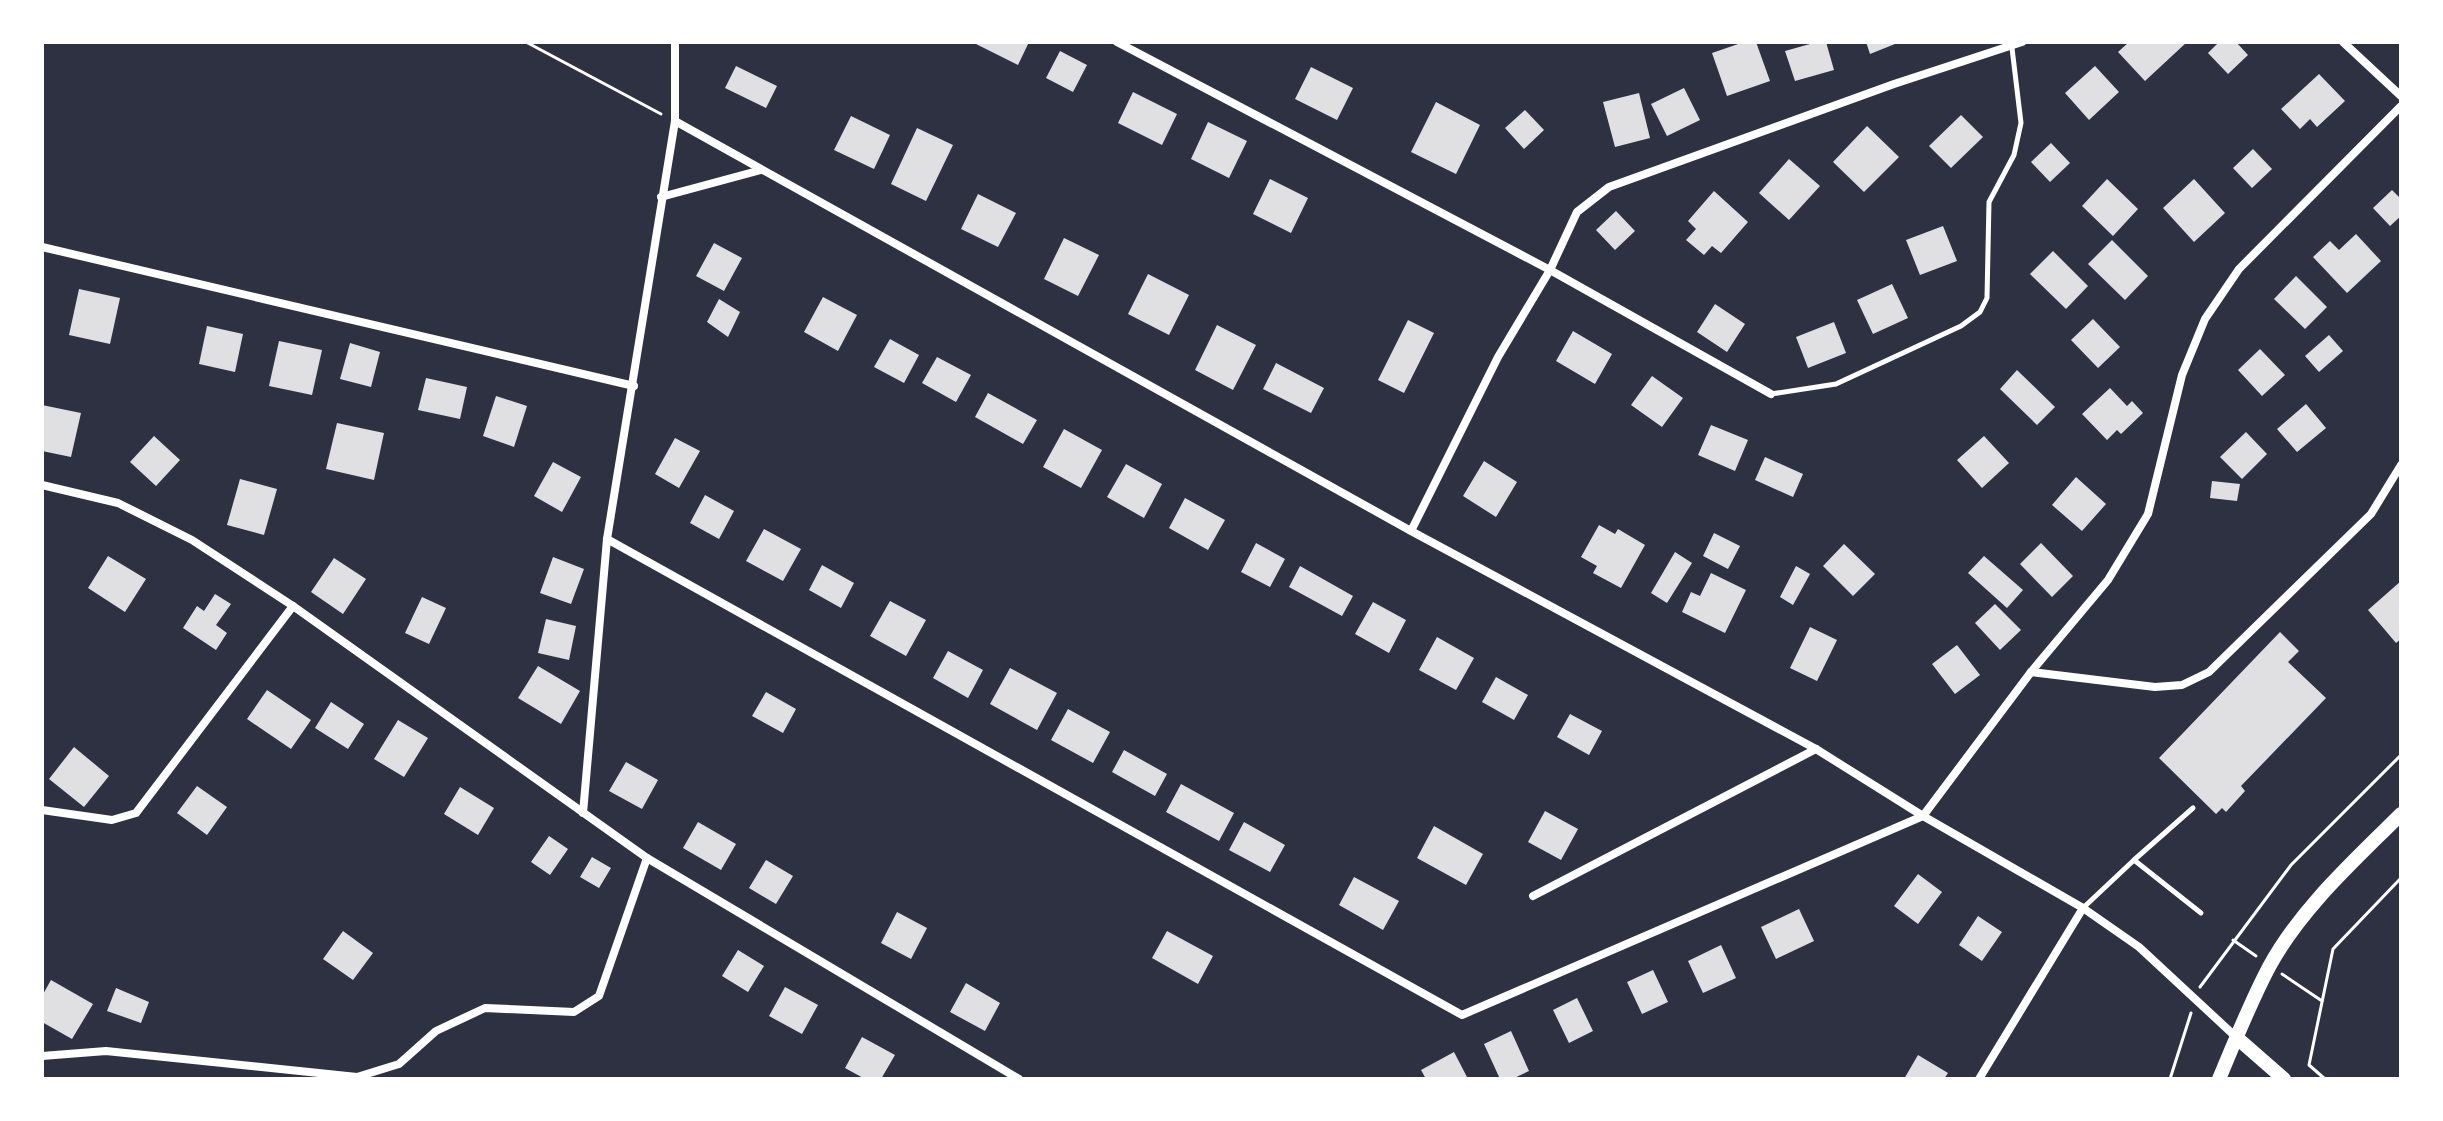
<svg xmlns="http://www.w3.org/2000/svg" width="2443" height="1121" viewBox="0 0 2443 1121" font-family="'Crimson Pro',serif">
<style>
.building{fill:#e0e0e3}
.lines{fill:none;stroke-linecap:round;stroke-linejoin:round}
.path{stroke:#fff;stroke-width:3}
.service{stroke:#fff;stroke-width:5}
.minor{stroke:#fff;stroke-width:8}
.secondary{stroke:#fff;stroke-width:14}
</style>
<rect width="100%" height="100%" fill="#2d3142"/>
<g class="building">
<path d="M972 42H1029L1018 65Z"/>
<path d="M1744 42H1756L1770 81 1727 96 1712 53Z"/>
<path d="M1817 42H1826L1834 70 1795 81 1785 51Z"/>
<path d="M1866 42H1900L1870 54Z"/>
<path d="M2129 42H2187L2145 81 2118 52Z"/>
<path d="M2219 42H2236L2248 55 2228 74 2208 53Z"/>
<path d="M1060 51 1087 65 1073 92 1046 78Z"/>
<path d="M736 66 777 86 766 108 725 88Z"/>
<path d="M2095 66 2119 92 2089 120 2065 93Z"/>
<path d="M1311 67 1353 88 1337 120 1295 99Z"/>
<path d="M2319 74 2345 101 2317 127 2310 119 2300 129 2281 109Z"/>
<path d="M1684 88 1700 120 1667 136 1651 104Z"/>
<path d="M1133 92 1177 114 1162 145 1118 123Z"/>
<path d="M1639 93 1650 138 1615 147 1603 102Z"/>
<path d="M1436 102 1480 125 1456 174 1411 152Z"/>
<path d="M1525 110 1544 130 1524 149 1505 128Z"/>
<path d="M1961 115 1983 137 1951 168 1929 146Z"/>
<path d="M851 116 890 135 874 169 834 150Z"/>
<path d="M1208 122 1247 141 1229 178 1191 159Z"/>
<path d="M1867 126 1899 157 1864 192 1833 162Z"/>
<path d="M917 128 953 145 926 201 891 184Z"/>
<path d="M2051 143 2070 163 2050 182 2031 162Z"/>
<path d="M2253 149 2272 169 2252 188 2233 168Z"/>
<path d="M1789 159 1820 186 1789 220 1759 193Z"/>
<path d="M1270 179 1308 198 1291 233 1253 214Z"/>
<path d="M2107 179 2138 209 2113 236 2082 206Z"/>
<path d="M2194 179 2225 213 2194 242 2163 208Z"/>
<path d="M2392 190 2401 199V216L2390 226 2373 208Z"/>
<path d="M1714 191 1748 222 1721 253 1712 246 1704 255 1686 240 1696 229 1688 221Z"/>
<path d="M978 194 1016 213 998 247 961 229Z"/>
<path d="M1616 211 1635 231 1615 250 1596 230Z"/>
<path d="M1943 226 1957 261 1920 275 1906 240Z"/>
<path d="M2356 234 2381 261 2347 293 2313 257 2330 241 2339 250Z"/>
<path d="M1064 238 1099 255 1078 296 1044 279Z"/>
<path d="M2112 240 2148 276 2125 300 2088 264Z"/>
<path d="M714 243 742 258 724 291 696 276Z"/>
<path d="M2053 251 2088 286 2066 309 2030 274Z"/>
<path d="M1148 274 1189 295 1169 335 1128 314Z"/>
<path d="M2296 276 2327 307 2305 329 2274 299Z"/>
<path d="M1892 284 1908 318 1873 334 1857 300Z"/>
<path d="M79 289 120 298 110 344 69 335Z"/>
<path d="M823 297 857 315 838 351 804 332Z"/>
<path d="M719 299 740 312 728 337 707 322Z"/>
<path d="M1715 304 1745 324 1727 352 1697 332Z"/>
<path d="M2093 319 2120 347 2098 368 2071 340Z"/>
<path d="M1408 320 1434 333 1404 393 1378 380Z"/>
<path d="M1834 322 1846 353 1808 368 1796 337Z"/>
<path d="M1217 325 1256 345 1233 390 1195 370Z"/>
<path d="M207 326 243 334 235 372 199 364Z"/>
<path d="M1573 331 1612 354 1595 384 1556 361Z"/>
<path d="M2329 335 2343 351 2319 372 2305 356Z"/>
<path d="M890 339 919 355 904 383 874 367Z"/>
<path d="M279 341 322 350 312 395 269 386Z"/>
<path d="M350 343 380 352 371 387 340 379Z"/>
<path d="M2260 349 2285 375 2262 396 2238 370Z"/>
<path d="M937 357 971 375 956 402 922 383Z"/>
<path d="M1276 363 1324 388 1311 413 1263 389Z"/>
<path d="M2017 370 2055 407 2037 425 2000 389Z"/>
<path d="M1652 376 1683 398 1662 427 1631 405Z"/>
<path d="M426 378 467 387 460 419 418 410Z"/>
<path d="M2110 388 2127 406 2132 401 2143 413 2121 434 2117 430 2107 440 2082 414Z"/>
<path d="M988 393 1037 420 1023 444 975 417Z"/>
<path d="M496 396 527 406 514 447 483 436Z"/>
<path d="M2306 404 2326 428 2297 452 2277 429Z"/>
<path d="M42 405 81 413 71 457 42 451Z"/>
<path d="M337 423 384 433 374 480 326 469Z"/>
<path d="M1711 425 1748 440 1735 471 1698 455Z"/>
<path d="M1064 429 1102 450 1081 488 1043 467Z"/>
<path d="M2246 432 2267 454 2242 479 2220 457Z"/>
<path d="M154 436 180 460 156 486 130 462Z"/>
<path d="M1984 436 2009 463 1982 488 1957 460Z"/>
<path d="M675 438 700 451 679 488 655 474Z"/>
<path d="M1765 457 1803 474 1793 497 1755 480Z"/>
<path d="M1484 461 1517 482 1496 517 1463 496Z"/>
<path d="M553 462 581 477 562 512 534 496Z"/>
<path d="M1126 464 1162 484 1144 518 1107 497Z"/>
<path d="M2076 477 2106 504 2082 531 2052 505Z"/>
<path d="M240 479 277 489 264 535 227 525Z"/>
<path d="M2212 481 2240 484 2237 501 2210 498Z"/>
<path d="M705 495 734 511 719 539 690 523Z"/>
<path d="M1185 498 1225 520 1208 550 1169 528Z"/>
<path d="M1599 525 1615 534 1618 529 1645 545 1621 588 1593 573 1597 566 1581 557Z"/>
<path d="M764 529 801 549 783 581 746 561Z"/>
<path d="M1714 533 1740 546 1728 569 1703 556Z"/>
<path d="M1256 543 1285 559 1270 587 1241 572Z"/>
<path d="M2041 543 2073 576 2052 597 2020 564Z"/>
<path d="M1844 544 1875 574 1853 596 1823 566Z"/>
<path d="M1675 552 1692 563 1667 603 1651 593Z"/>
<path d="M108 556 146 579 125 612 88 588Z"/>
<path d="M1984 556 2023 590 2007 608 1968 573Z"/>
<path d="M553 557 584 569 571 604 540 593Z"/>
<path d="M334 558 366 579 343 614 311 592Z"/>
<path d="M822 565 854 583 841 608 809 590Z"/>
<path d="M1300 566 1353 596 1342 616 1289 587Z"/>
<path d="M1796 566 1810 574 1793 605 1780 597Z"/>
<path d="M1711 573 1746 590 1725 633 1682 612 1691 592 1700 596Z"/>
<path d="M2401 581V639L2396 643 2368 610Z"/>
<path d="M215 594 231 604 216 625 227 633 216 650 183 628 197 606 204 611Z"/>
<path d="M422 597 446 608 429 644 405 633Z"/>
<path d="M890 601 926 620 906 656 870 636Z"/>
<path d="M1373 602 1406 620 1389 653 1355 634Z"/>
<path d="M1995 604 2021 630 2000 650 1975 623Z"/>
<path d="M546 619 576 626 569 660 538 653Z"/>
<path d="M1810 627 1837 640 1817 681 1790 668Z"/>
<path d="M2280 632 2299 651 2288 662 2326 698 2241 786 2245 791 2226 812 2222 808 2216 814 2159 758Z"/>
<path d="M1437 637 1474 658 1456 690 1419 670Z"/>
<path d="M1957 645 1980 675 1955 694 1932 664Z"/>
<path d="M948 651 983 670 968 698 933 678Z"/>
<path d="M538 666 580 691 561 724 518 698Z"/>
<path d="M1010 668 1057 693 1037 730 990 704Z"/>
<path d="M1496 677 1528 695 1514 720 1482 702Z"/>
<path d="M267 690 311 720 291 749 247 719Z"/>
<path d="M766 692 796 709 783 733 752 716Z"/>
<path d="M331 702 364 724 348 749 315 728Z"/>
<path d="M1068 709 1110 732 1093 763 1051 740Z"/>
<path d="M1570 714 1602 731 1589 755 1557 737Z"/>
<path d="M398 720 428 738 404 777 374 759Z"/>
<path d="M74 747 109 776 84 807 49 779Z"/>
<path d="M1124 750 1167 774 1155 796 1112 772Z"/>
<path d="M626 762 658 780 642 809 609 791Z"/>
<path d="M1181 784 1234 813 1219 841 1166 812Z"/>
<path d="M197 786 227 807 207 835 177 813Z"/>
<path d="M460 787 494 808 478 835 444 814Z"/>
<path d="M1545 811 1578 829 1561 860 1528 842Z"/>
<path d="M698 822 736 844 721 870 683 848Z"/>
<path d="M1244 822 1285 845 1270 872 1229 850Z"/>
<path d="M1434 826 1483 854 1466 885 1417 858Z"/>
<path d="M549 836 568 849 550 875 531 862Z"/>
<path d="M592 857 611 868 599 888 580 877Z"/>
<path d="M766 860 793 876 776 904 749 888Z"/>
<path d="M1918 874 1942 892 1918 924 1894 906Z"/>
<path d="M1354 877 1399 901 1383 930 1339 905Z"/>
<path d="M1799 909 1814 941 1776 959 1761 927Z"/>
<path d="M897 912 927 928 911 959 881 943Z"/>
<path d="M1978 916 2002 932 1982 961 1959 945Z"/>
<path d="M343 931 373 953 353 980 323 959Z"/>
<path d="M1167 931 1213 956 1198 984 1152 958Z"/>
<path d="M1721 945 1736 978 1703 993 1688 961Z"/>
<path d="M738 950 764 966 748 992 722 976Z"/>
<path d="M1653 970 1668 1002 1642 1014 1627 982Z"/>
<path d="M51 980 93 1004 72 1039 42 1022V996Z"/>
<path d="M966 983 1000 1003 985 1031 950 1012Z"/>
<path d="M785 987 818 1005 802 1034 769 1016Z"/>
<path d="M116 988 149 1002 141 1023 107 1011Z"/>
<path d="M1577 998 1593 1031 1569 1043 1553 1010Z"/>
<path d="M1511 1031 1529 1071 1512 1079H1500L1484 1044Z"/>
<path d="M862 1037 895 1055 881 1079H865L845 1068Z"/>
<path d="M1454 1052 1468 1079H1426L1421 1070Z"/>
<path d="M1918 1055 1948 1073 1944 1079H1904Z"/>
</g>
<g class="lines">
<g class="path">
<path d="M526 42 661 114"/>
<path d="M2233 940 2256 956"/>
<path d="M2282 974 2322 1001"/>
<path d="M2200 987 2291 865 2401 755"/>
<path d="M2170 1079 2191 1013"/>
<path d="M2325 1079 2309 1065 2333 949 2401 878"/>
</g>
<g class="service">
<path d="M1771 394 1836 384 1961 326 1980 312 1987 298 1989 202 2014 155 2021 123 2012 48"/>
<path d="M2134 860 2193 808"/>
<path d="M2083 908 2134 860 2201 913"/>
</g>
<g class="minor">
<path d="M1117 42 1550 270 1771 394"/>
<path d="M2343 42 2401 96"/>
<path d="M675 121 1411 531 1816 749 1923 816 2083 908 2139 947 2236 1037"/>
<path d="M661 197 761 170"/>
<path d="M42 247 634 386"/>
<path d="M42 485 118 503 192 540 293 606 647 858 1019 1079"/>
<path d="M1411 531 1498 357 1550 270 1577 212 1609 187 1894 84 2022 42"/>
<path d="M607 539 1462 1015 1923 816 2031 672 2108 580 2148 514 2182 375 2205 319 2239 269 2401 106"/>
<path d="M2031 672 2155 687 2182 685 2209 672 2371 514 2401 465"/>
<path d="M42 810 112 820 136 813 293 606"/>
<path d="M583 813 607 539 675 121V42"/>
<path d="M1533 896 1816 749"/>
<path d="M42 1056 106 1051 357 1077 399 1064 436 1031 485 1008 574 1012 599 996 647 858"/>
<path d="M1979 1079 2083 908"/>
</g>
<g class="secondary">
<path d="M2236 1037 2284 1079"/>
<path d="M2219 1079C2235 1041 2250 1003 2269 967 2301 908 2354 861 2401 814"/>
</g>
</g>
<rect width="2443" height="1121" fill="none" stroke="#ffffff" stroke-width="88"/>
</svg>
